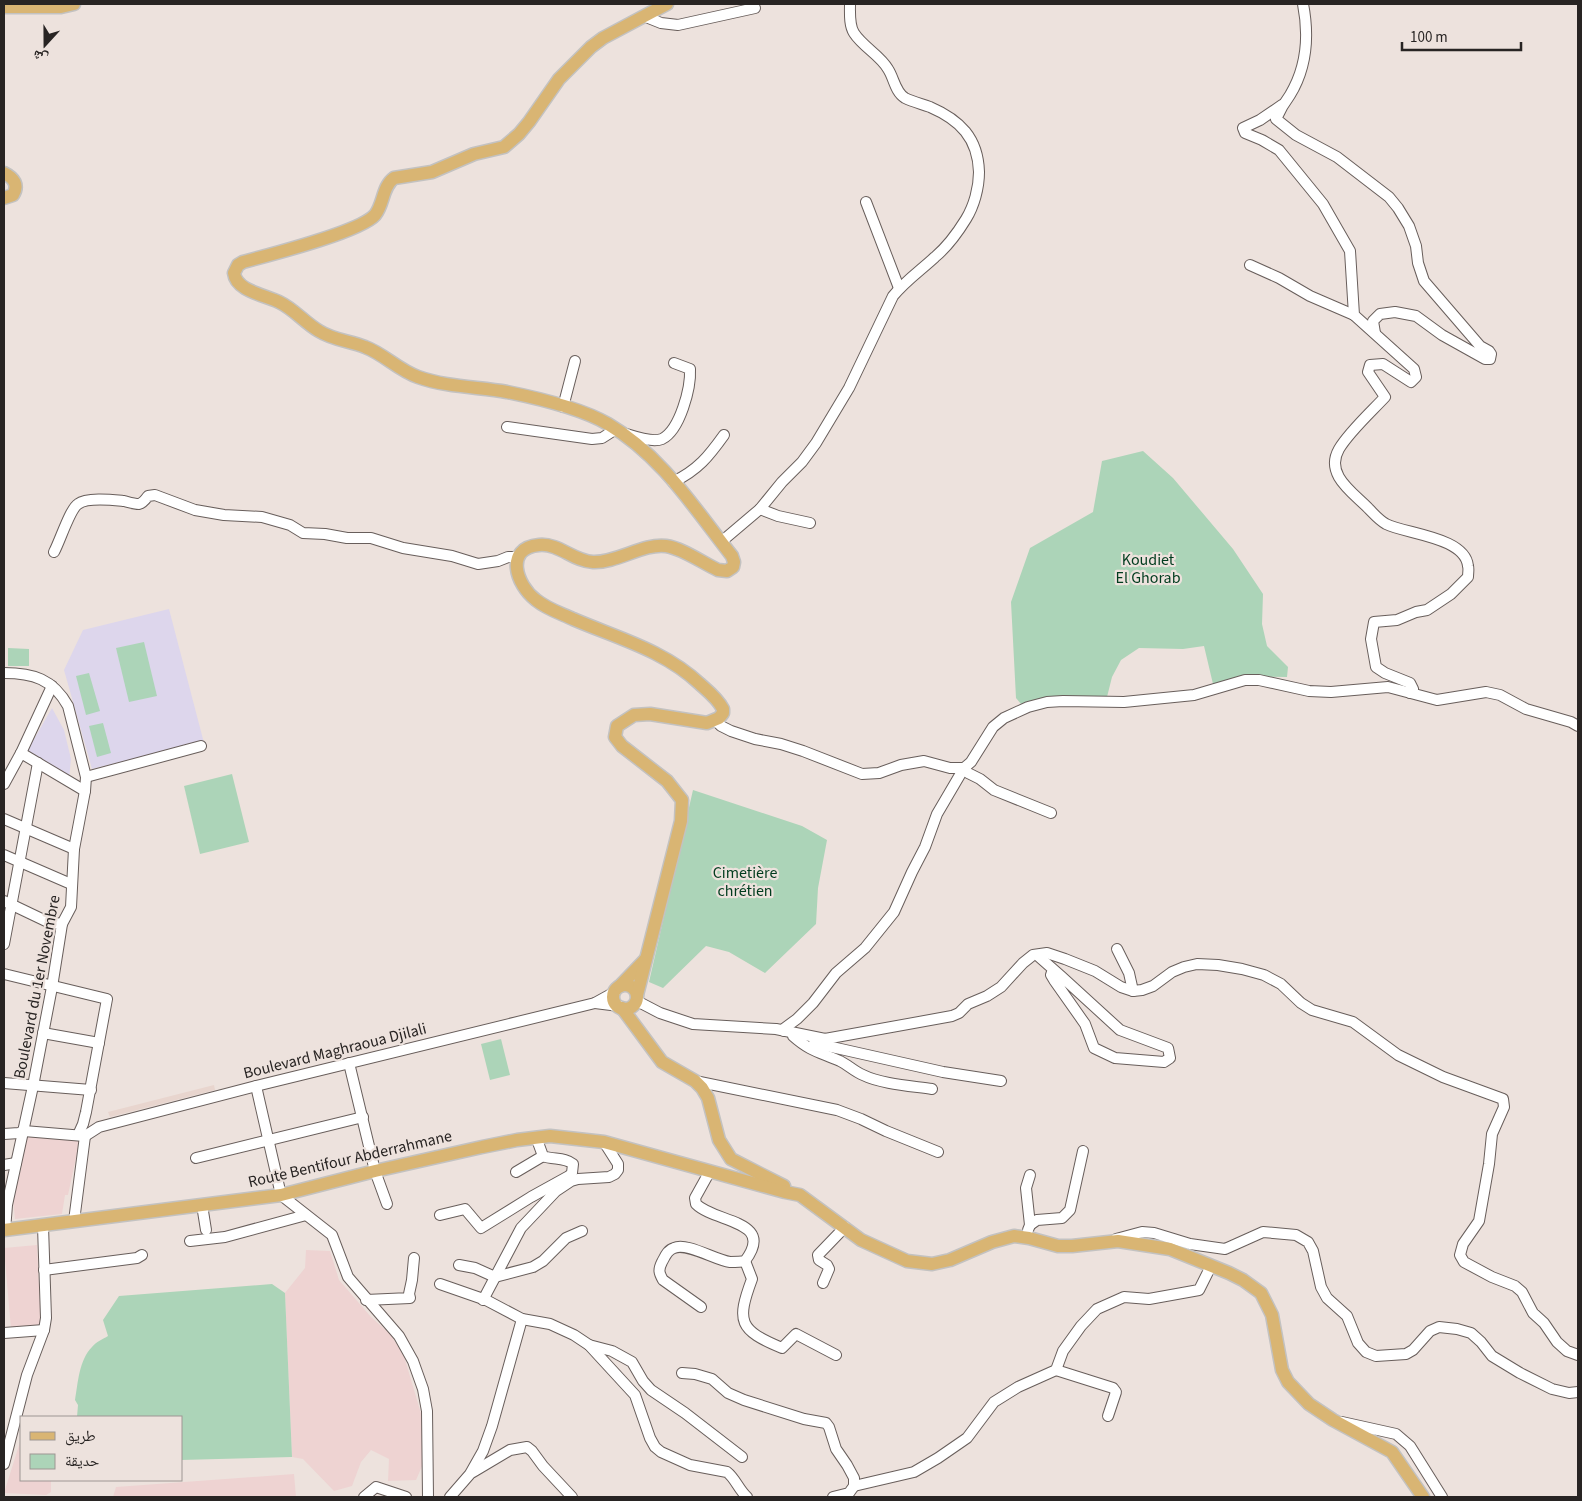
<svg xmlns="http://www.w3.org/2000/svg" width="1582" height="1501" viewBox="0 0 1582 1501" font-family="'Source Sans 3','Noto Naskh Arabic',sans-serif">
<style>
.built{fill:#e8d5ce}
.education{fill:#eed3d2}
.medical{fill:#ddd6ec}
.green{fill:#acd4b8}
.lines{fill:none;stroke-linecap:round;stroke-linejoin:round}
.minor-casing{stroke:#685e5b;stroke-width:12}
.major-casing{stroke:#c3c2c1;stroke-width:15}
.minor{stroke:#fff;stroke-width:10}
.major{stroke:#d9b573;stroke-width:12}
.labels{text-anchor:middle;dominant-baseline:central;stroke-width:4.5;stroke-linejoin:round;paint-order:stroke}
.park-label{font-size:16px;fill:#003c1e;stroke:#ede2dd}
.street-label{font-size:16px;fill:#282423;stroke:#ede2dd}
</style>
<rect width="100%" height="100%" fill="#ede2dd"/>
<path class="built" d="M214 1085 215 1090 110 1117 108 1112Z"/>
<g class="education">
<path d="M27 1134 80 1139 68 1195H65L62 1214 15 1219 13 1199 21 1169Z"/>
<path d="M37 1245 41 1326 11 1329 4 1248Z"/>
<path d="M306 1250 330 1251 339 1280 371 1317 390 1334 404 1356 422 1417 423 1464 416 1480 388 1481 389 1459 371 1450 361 1462 352 1486 334 1491 303 1459 292 1457 285 1293 305 1268Z"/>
<path d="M20 1442 21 1480H51V1492L46 1495 4 1493Z"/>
<path d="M294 1474 296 1497H113L116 1487Z"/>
</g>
<g class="medical">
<path d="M169 609 204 743 139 757 121 766 120 762 92 769 64 670 83 630Z"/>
<path d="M52 708 64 730 71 759 69 779 26 753Z"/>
</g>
<g class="green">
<path d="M1143 451 1173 478 1233 549 1263 594 1262 624 1267 646 1288 667 1287 677 1240 676 1213 684 1204 646 1183 649 1139 648 1121 660 1112 677 1107 697H1061L1021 704 1016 698 1011 602 1030 548 1093 512 1102 461Z"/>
<path d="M144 642 157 696 129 702 116 648Z"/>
<path d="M8 648 29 649V666H8Z"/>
<path d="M89 673 100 711 86 715 76 676Z"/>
<path d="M103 723 111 753 97 757 89 726Z"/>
<path d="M232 774 249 842 200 854 184 786Z"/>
<path d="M693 790 802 826 827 840 818 888 816 924 765 973 729 952 706 946 663 988 649 982Z"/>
<path d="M501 1039 510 1075 490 1080 481 1044Z"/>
<path d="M272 1284 285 1293 292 1457 181 1460V1417H77L78 1405 75 1400C78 1383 79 1360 92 1347 96 1342 103 1339 108 1336L103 1320 119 1296Z"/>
</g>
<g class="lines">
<defs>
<g id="minor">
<path d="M1303 4C1309 35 1307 67 1290 95 1284 103 1280 110 1276 119L1296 135 1337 157 1389 197 1398 208 1409 226 1416 246 1418 263 1424 281 1480 346 1489 351 1491 354 1490 359H1485L1442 335 1416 316 1395 312 1380 314 1373 321 1375 333"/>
<path d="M646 17 661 23 678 25 755 8"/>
<path d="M1282 105 1260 120 1243 128 1245 133 1262 140 1279 150 1323 204 1350 251 1354 315 1414 369 1416 377 1411 382 1383 364 1370 365 1368 372 1385 397C1371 412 1349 432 1339 449 1324 475 1354 493 1369 509 1375 515 1379 520 1386 524 1406 534 1465 537 1468 566 1469 569 1468 573 1468 577L1451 594 1427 610 1416 612 1397 620 1374 622 1371 639 1376 667 1385 673 1410 683 1413 689 1410 693"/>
<path d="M866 202 899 288"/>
<path d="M1250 265 1279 278 1310 296 1354 315"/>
<path d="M563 407 575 361"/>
<path d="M507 427 592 439 602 438 616 429"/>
<path d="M623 433C633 436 652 443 662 439 680 430 691 388 690 369L674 363"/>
<path d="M673 482C698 470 709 456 724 435"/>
<path d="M760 509 778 516 810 523"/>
<path d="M721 542 760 509 782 482 802 462 816 443 849 388 893 296C905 281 921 270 935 257 947 247 958 232 966 219 974 206 979 188 979 172 978 138 960 120 930 107 922 104 913 102 905 98 895 92 894 78 888 69 880 55 863 47 854 33 849 25 850 13 850 4"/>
<path d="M54 552C60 541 70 509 78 504 87 497 113 500 124 501 128 502 134 504 139 504 143 503 145 500 148 496L155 495 195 510 224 515 262 517 290 525 303 533 325 534 347 538H371L403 548 452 556 478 564 498 561 508 557H518"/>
<path d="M4 673C33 673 53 679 68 706L86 777 85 791 74 849 71 907 62 924 52 987 33 1086 7 1205 5 1230"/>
<path d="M716 721 721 726 731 731 755 739 781 744 803 751 862 774 879 773 901 765 924 761 950 768H964L971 762 993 727 1004 718 1028 707 1047 702 1063 701 1124 702 1194 695 1245 680H1259L1309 691 1331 692 1388 687 1437 700 1486 692 1500 695 1526 709 1571 722 1578 726"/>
<path d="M21 753 85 791"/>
<path d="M86 777 201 746"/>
<path d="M4 784 21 753 52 686"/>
<path d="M4 819 74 849"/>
<path d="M4 855 71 884"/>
<path d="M4 901 48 922 62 924"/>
<path d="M4 944 38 763"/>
<path d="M1117 949 1129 973 1133 991"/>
<path d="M1037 955 1062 977 1120 1030 1168 1048 1170 1058 1164 1062 1115 1058 1094 1048 1085 1024 1054 980 1051 975 1053 969"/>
<path d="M4 974 107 999 86 1112 83 1124 78 1135"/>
<path d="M637 1001 660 1013 693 1024 776 1029 825 1039 952 1016 959 1013 968 1004 987 996 1001 987 1023 963 1033 955 1047 953 1065 959 1095 971 1121 987 1133 991 1142 990 1153 986 1172 972 1184 967 1197 964 1218 965 1242 969 1264 975 1281 984 1301 1003 1312 1010 1353 1022 1398 1055 1443 1077 1503 1099 1504 1107 1492 1134 1489 1164 1479 1221 1463 1244 1460 1255 1464 1262 1492 1277 1515 1286 1522 1292 1533 1313 1544 1323 1557 1342 1567 1351 1578 1355"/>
<path d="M595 1003 619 1006"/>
<path d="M784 1031 782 1030 797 1019 813 1003 836 973 865 948 894 912 912 872 925 847 937 814 964 768 968 773 980 779 994 790 1051 813"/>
<path d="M43 1033 99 1043"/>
<path d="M793 1036C811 1052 820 1052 840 1061 848 1065 855 1072 863 1075 881 1084 912 1086 932 1089"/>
<path d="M814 1043 943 1072 1001 1081"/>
<path d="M349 1063 375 1171 387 1204"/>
<path d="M695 1081 837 1110 861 1119 886 1131 938 1152"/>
<path d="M4 1083 91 1090"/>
<path d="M256 1086 281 1195 332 1235 348 1277 399 1336 413 1361 423 1389 427 1411 428 1497"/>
<path d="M4 1134 19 1133 24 1131 84 1136"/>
<path d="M85 1136 99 1127 256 1086 595 1003 615 992"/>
<path d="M196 1158 363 1117"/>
<path d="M4 1165 16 1163"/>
<path d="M516 1172 543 1156"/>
<path d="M202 1205 206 1230"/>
<path d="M440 1215 465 1209 481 1228 531 1197 569 1176 572 1173 573 1164C565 1157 553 1160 543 1156L536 1137"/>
<path d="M74 1221 85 1136"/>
<path d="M1030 1225 1037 1220 1062 1218 1070 1210 1083 1151"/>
<path d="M1028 1230 1030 1225 1026 1188 1030 1175"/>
<path d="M1116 1239 1142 1232 1154 1233 1190 1244 1225 1249 1263 1232 1296 1235 1308 1242 1313 1251 1321 1287 1327 1298 1347 1316 1358 1343 1366 1352 1376 1356 1406 1354 1413 1350 1430 1331 1439 1327 1457 1329 1471 1333 1481 1342 1492 1356 1520 1373 1552 1389 1569 1393 1578 1392"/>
<path d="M190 1241 225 1237 306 1215"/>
<path d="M745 1261 752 1279C736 1322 739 1330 782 1348L796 1334 836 1355"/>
<path d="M459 1265 475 1268 495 1277 533 1267 543 1261 566 1238 582 1231"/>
<path d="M44 1270 137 1258 142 1255"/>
<path d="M823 1283 829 1269 827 1265 819 1260 818 1255 845 1227"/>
<path d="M440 1284 486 1300 522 1319 550 1324 574 1335 589 1345 635 1395 650 1438 655 1447 661 1452 690 1465 727 1472C735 1478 739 1490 747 1497"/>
<path d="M366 1300 410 1298 409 1294 412 1280 414 1258"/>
<path d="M483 1300 521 1228 556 1191 571 1181 578 1179 609 1177 615 1174 618 1170V1164L604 1142"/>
<path d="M701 1307 663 1280C659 1273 658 1270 662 1262 665 1257 667 1250 674 1248 687 1242 715 1260 730 1262 735 1262 740 1262 745 1261 776 1220 715 1223 696 1204L695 1198 710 1171"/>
<path d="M4 1333 44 1330"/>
<path d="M589 1345 612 1351 632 1362 643 1381 651 1390 685 1413 742 1457"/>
<path d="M1056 1370 1113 1388 1116 1392 1108 1416"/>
<path d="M682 1373 695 1374 712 1379 728 1393 744 1400 804 1419 826 1423 829 1427 836 1449 847 1465 854 1478V1486L849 1493 833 1497"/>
<path d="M1342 1422 1396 1434 1410 1446 1442 1497"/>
<path d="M4 1464 27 1375 44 1330 46 1318 43 1226"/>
<path d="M473 1472 510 1450 527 1447 532 1451 543 1466 572 1497"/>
<path d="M854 1486 914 1472 938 1458 967 1438 994 1402 1018 1387 1056 1370 1063 1351 1081 1326 1097 1309 1124 1297 1149 1299 1199 1290 1211 1266"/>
<path d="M364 1497 376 1487 406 1497"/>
<path d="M450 1497 470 1474 483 1451 492 1426 522 1319"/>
</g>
<g id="major">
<path d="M4 7H61L74 4"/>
<path d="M4 173C14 178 19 185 13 195L4 198"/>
<circle cx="625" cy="997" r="12"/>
<path d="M620 986 645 960"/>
<path d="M637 995 681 821 682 800 667 781 622 746 615 737 617 726 634 715 650 714 707 723 719 718 723 713V709C718 699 708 691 700 684 664 650 617 638 573 619 560 613 547 609 536 600 516 585 504 548 539 545 559 543 573 561 593 562 617 563 643 543 666 546 682 548 703 563 718 570L727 571 733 567 734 562 732 556C695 509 661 455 608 424 582 409 537 398 507 392 478 387 446 387 418 377 398 370 384 354 365 347 350 341 333 340 319 331 305 323 294 309 279 302 265 295 236 291 234 273L238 265 243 262C269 255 360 232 375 215 384 204 382 187 394 178L432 172 474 154 504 147 519 134 529 122 559 79 591 47 603 38 667 4"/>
<path d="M622 1008 662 1062 695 1081 702 1088 708 1098 719 1140 731 1159 784 1186"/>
<path d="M4 1230 281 1195 375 1171 482 1147 517 1140 550 1136 604 1142 785 1192 800 1195 861 1240 907 1261 932 1264 950 1260 992 1242 1014 1236 1029 1238 1058 1246H1072L1118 1241 1170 1249 1229 1273 1243 1280 1261 1293 1272 1315 1282 1370 1288 1382 1309 1404 1333 1420 1392 1452 1423 1497"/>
</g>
</defs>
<use href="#minor" class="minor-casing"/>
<use href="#major" class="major-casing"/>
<use href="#minor" class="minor"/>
<use href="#major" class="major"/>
</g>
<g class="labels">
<g class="park-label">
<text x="1148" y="560">Koudiet<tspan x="1148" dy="18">El Ghorab</tspan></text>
<text x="745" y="873">Cimetière<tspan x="745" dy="18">chrétien</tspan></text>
</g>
<g class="street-label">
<text transform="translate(37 987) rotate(-79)">Boulevard du 1er Novembre</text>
<text transform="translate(335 1051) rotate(-14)">Boulevard Maghraoua Djilali</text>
<text transform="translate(350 1159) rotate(-13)">Route Bentifour Abderrahmane</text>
</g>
</g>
<rect width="1582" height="1501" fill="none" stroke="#282423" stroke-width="10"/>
<rect x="20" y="1416" width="162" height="65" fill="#ede2dd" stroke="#9e9693"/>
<rect x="30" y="1432" width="25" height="8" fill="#d9b573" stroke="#9e9693"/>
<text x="65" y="1441" font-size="15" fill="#282423">طريق</text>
<rect x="30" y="1454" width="25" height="15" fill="#acd4b8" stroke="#9e9693"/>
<text x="65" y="1466" font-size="15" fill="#282423">حديقة</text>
<g transform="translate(45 45) rotate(201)" stroke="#ede2dd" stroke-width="4" paint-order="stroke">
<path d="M0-4L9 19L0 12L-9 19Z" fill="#282423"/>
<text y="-8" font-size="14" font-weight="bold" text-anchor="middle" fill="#282423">ش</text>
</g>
<path d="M1402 42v8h119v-8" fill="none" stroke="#282423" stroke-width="2.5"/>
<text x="1410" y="42" font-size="15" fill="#282423" stroke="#ede2dd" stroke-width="4" paint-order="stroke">100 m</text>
</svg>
